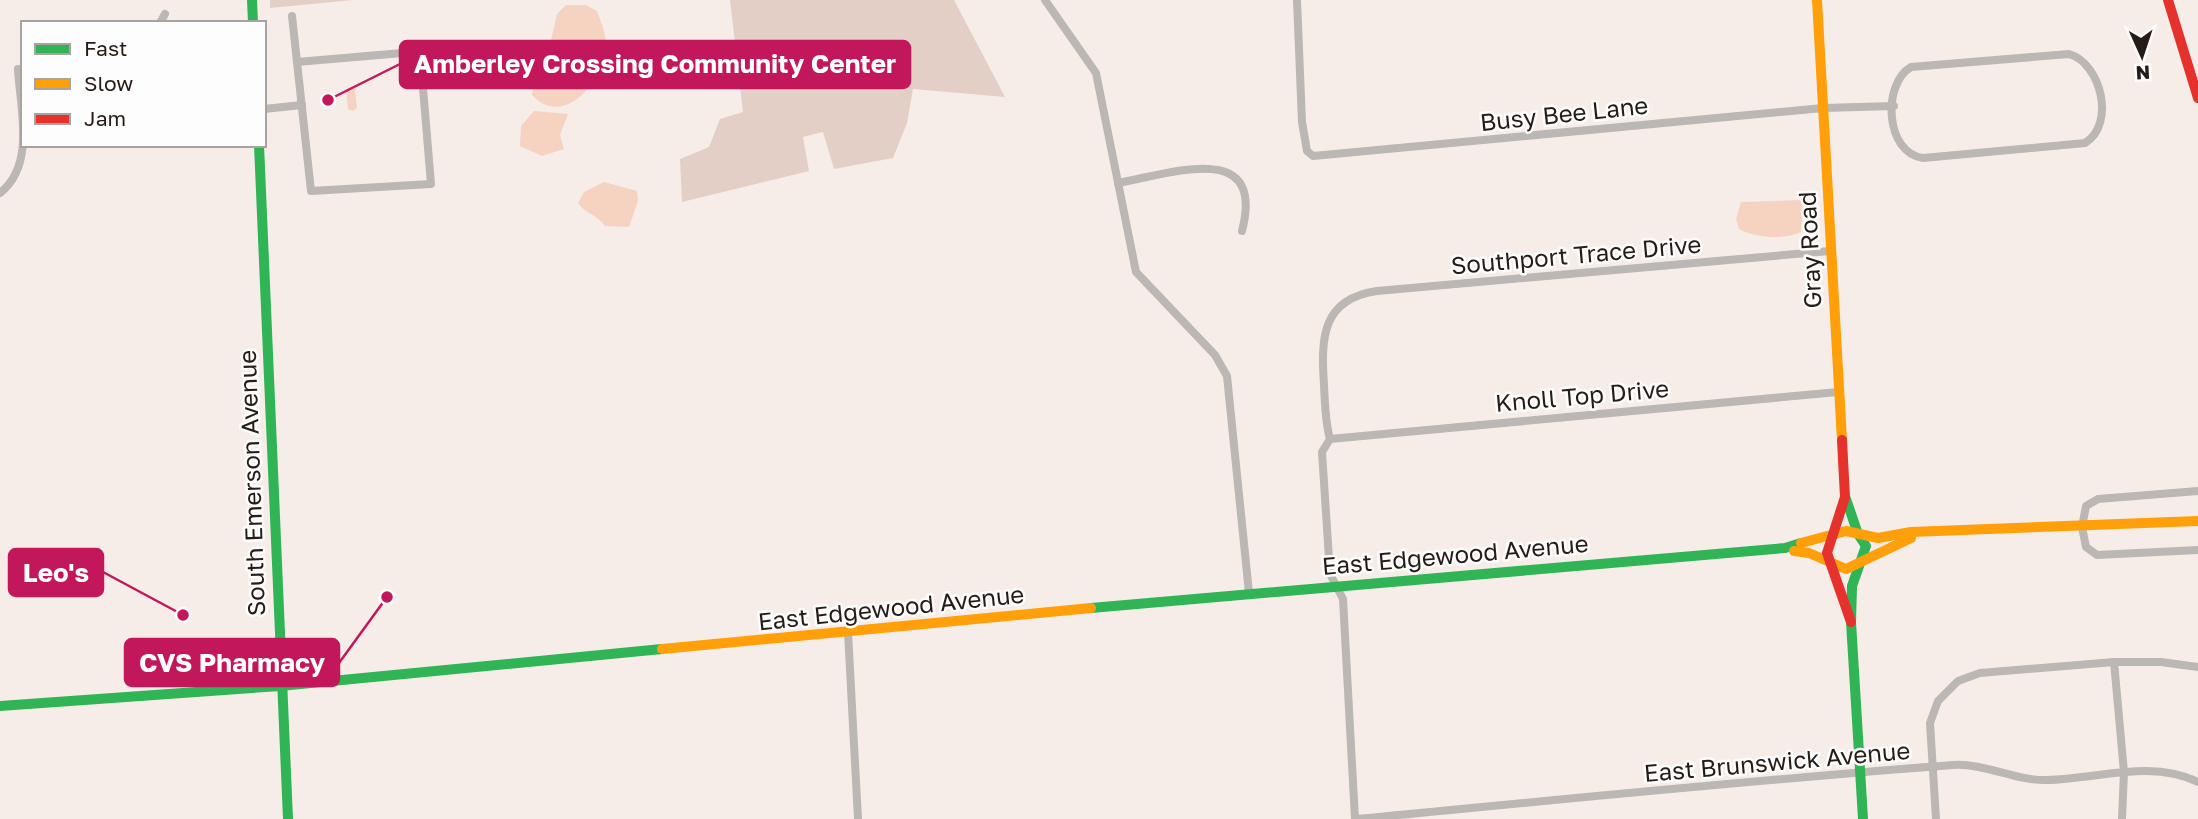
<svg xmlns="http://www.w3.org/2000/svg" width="2198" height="819" viewBox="0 0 2198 819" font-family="'Golos Text',sans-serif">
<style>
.green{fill:#e3cfc5}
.water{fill:#f6d2c0}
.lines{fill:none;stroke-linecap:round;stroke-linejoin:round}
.street{stroke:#bbb7b4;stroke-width:8}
.fast{stroke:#30b455;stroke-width:10}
.slow{stroke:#ff9f0a;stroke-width:10}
.jam{stroke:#e5322d;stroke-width:10}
.labels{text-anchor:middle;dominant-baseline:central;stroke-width:5;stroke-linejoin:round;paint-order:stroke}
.street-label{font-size:24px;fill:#261c17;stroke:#fdfdfd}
.leader{fill:none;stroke:#c2185b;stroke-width:2.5}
.callout-dot{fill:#c2185b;stroke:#fdfdfd;stroke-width:2.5}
.callout{fill:#c2185b;stroke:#c2185b;stroke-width:2.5}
.callout-label{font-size:26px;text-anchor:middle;font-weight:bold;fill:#fff}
</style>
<rect width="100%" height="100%" fill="#f6ede9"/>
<g class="green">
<path d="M270 0H353L270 8Z"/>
<path d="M730 0H954L1005 97 913 89 907 123 893 158 834 169 823 132 803 137 809 171 682 202 680 159 709 147 720 119 743 112Z"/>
</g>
<g class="water">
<path d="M566 5H586L597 11C601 22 607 36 606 48 602 82 564 129 532 95L538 61 549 49 557 14Z"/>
<path d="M349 87 355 89 357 108 353 111 348 109 346 90Z"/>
<path d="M534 111 568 114 560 135 564 149 542 156 520 146 521 126Z"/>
<path d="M604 182 637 191 638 201 629 227 605 226C597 214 585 214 578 203L584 192Z"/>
<path d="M1803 200 1801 232C1783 240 1756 238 1739 229L1736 219 1741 202Z"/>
</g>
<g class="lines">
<g class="street">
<path d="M1045 0 1096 73 1136 272 1215 355 1227 376 1249 593"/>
<path d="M1297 0 1302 122 1307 151 1313 156 1823 108 1894 106"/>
<path d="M292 16 311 191 431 184 420 52"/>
<path d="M160 23 165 14"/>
<path d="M2069 54C2101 63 2116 124 2085 143L1923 158C1885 153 1882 84 1911 67Z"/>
<path d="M297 62 449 49"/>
<path d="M264 109 302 105"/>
<path d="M1118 183C1169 174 1266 138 1242 231"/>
<path d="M0 193C36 165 20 108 18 69"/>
<path d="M1330 439 1838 392"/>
<path d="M2198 491 2098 499 2086 506 2082 527 2086 547 2097 555 2198 550"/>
<path d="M848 632 858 819"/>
<path d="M2114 662 2124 772 2122 819"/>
<path d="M1355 819 1343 599 1330 574 1322 452 1330 439C1325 421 1325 403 1324 385 1321 339 1321 299 1377 291L1830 251"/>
<path d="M1357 819C1555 800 1754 780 1953 765 1985 763 2015 781 2047 780 2098 779 2150 759 2198 782"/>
<path d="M1936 819 1930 723 1938 701 1958 681 1980 673 2114 662H2161L2198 667"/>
</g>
<g class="fast">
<path d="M252 0 253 23"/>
<path d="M259 145 288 819"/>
<path d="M1846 499 1858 534 1866 546 1852 586 1851 622 1863 819"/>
<path d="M1091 608 1785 548 1801 543"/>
<path d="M0 706 280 686 662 649"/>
</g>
<g class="slow">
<path d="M1817 0 1842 440"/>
<path d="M1801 543 1846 531 1878 538 1911 532 2198 521"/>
<path d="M1794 551 1809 553 1846 569 1911 538"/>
<path d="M662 649 1091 608"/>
</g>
<g class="jam">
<path d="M2168 0 2198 98"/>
<path d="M1842 440 1845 497 1827 553 1851 622"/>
</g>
</g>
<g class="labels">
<g class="street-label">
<text transform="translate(1564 113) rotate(-6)">Busy Bee Lane</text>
<text transform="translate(1809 250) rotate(-93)">Gray Road</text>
<text transform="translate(1576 254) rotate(-5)">Southport Trace Drive</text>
<text transform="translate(1582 395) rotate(-5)">Knoll Top Drive</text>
<text transform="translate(251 483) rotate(-92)">South Emerson Avenue</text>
<text transform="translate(1455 554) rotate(-5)">East Edgewood Avenue</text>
<text transform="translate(891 607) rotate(-6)">East Edgewood Avenue</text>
<text transform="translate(1777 761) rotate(-5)">East Brunswick Avenue</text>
</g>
</g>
<path class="leader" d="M328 100L400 64M183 615L103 572M387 597L339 663"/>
<g class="callout-dot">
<circle cx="328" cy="100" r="7"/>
<circle cx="183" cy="615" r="7"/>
<circle cx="387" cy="597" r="7"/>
</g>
<g class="callout">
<rect x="400" y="41" width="510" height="47" rx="7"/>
<rect x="9" y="549" width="94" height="47" rx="7"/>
<rect x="125" y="639" width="214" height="47" rx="7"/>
</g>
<g class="callout-label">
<text x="655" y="73">Amberley Crossing Community Center</text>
<text x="56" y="582">Leo's</text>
<text x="232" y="672">CVS Pharmacy</text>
</g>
<rect x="21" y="21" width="245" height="126" fill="#fdfdfd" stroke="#a7a3a1" stroke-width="2"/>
<rect x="35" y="44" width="35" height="10" fill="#30b455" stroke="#a7a3a1" stroke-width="2"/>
<text x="84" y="56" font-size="21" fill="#261c17">Fast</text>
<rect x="35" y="79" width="35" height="10" fill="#ff9f0a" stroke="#a7a3a1" stroke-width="2"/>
<text x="84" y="91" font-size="21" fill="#261c17">Slow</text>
<rect x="35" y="114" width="35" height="10" fill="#e5322d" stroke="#a7a3a1" stroke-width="2"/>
<text x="84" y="126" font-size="21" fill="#261c17">Jam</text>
<g transform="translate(2142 56) rotate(177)" stroke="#fdfdfd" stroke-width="5" paint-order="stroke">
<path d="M0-5L12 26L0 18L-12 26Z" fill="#261c17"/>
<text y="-10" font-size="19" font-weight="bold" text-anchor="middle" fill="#261c17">N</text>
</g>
</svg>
